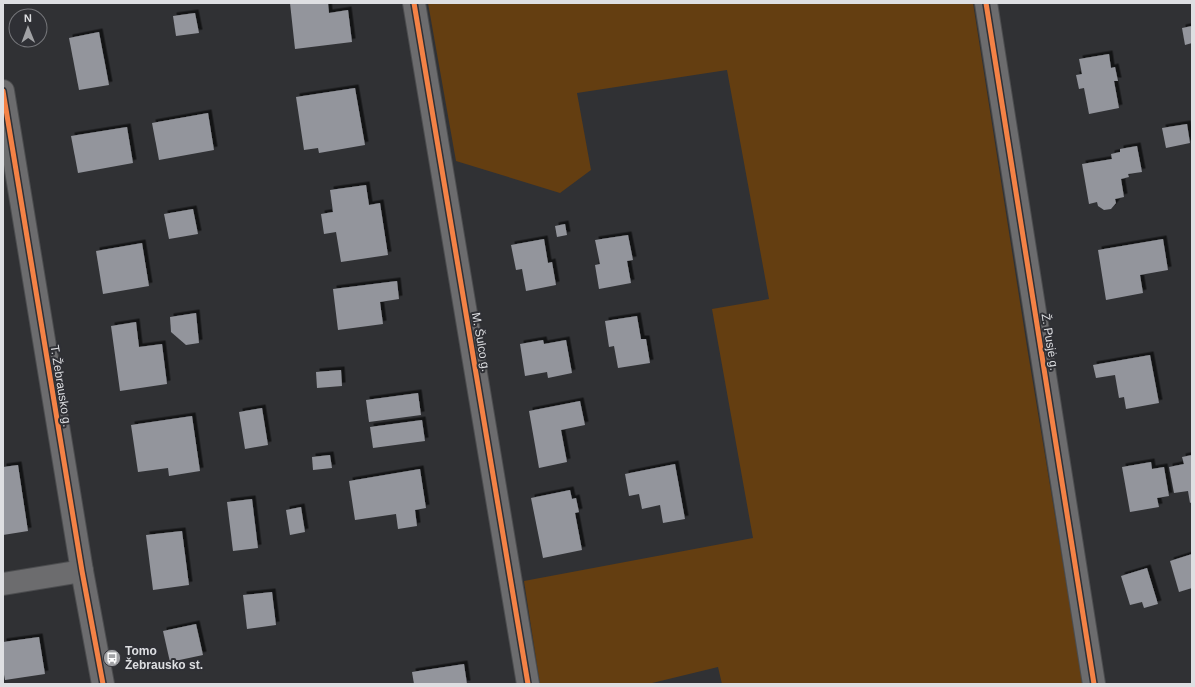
<svg xmlns="http://www.w3.org/2000/svg" width="1195" height="687" viewBox="0 0 1195 687" font-family="Helvetica,sans-serif">
<style>
.green{fill:#643e11}
.building{fill:#93959c;filter:url(#shadow)}
.lines{fill:none;stroke-linecap:round;stroke-linejoin:round}
.minor-casing{stroke:#4c4d4f;stroke-width:24}
.minor{stroke:#6c6c6e;stroke-width:22}
.cycleway-casing{stroke:#2f3035;stroke-width:8}
.cycleway{stroke:#f48246;stroke-width:5}
.labels{text-anchor:middle;dominant-baseline:central;stroke-width:4;stroke-linejoin:round;paint-order:stroke}
.street-label{font-size:12px;fill:#dedfe2;stroke:#2f3035}
.poi-label{font-size:12px;font-weight:bold;fill:#dedfe2;stroke:#2f3035;text-anchor:start}
</style>
<defs>
<filter id="shadow"><feDropShadow dx="3.5" dy="-3.5" stdDeviation="0" flood-color="#0009"/></filter>
</defs>
<rect width="100%" height="100%" fill="#303134"/>
<path class="green" d="M428 3H973L1027 347 1083 684H722L718 667 648 684H540L524 581 753 538 712 309 769 299 727 70 577 93 591 170 560 193 456 161Z"/>
<g class="building">
<path d="M290 3H328L329 13 348 10 352 42 295 49Z"/>
<path d="M195 13 199 33 176 36 173 16Z"/>
<path d="M1192 26V43L1185 45 1182 28Z"/>
<path d="M99 32 109 85 79 90 69 38Z"/>
<path d="M1109 54 1111 68 1115 67 1118 81H1114L1119 108 1089 114 1084 88 1079 89 1076 75 1082 74 1079 59Z"/>
<path d="M355 88 365 145 319 153 318 148 304 150 296 97Z"/>
<path d="M208 113 214 150 159 160 152 123Z"/>
<path d="M1187 124 1190 143 1166 148 1162 128Z"/>
<path d="M127 127 133 163 78 173 71 136Z"/>
<path d="M1137 146 1142 172 1128 174 1129 177 1121 179 1124 197 1115 199 1116 203 1111 209 1104 210 1098 206 1097 202 1089 204 1082 164 1112 159 1111 154 1120 152V149Z"/>
<path d="M366 185 369 205 380 203 388 255 341 262 336 232 324 234 321 214 333 212 330 190Z"/>
<path d="M193 209 198 234 169 239 164 214Z"/>
<path d="M565 224 567 235 557 237 555 226Z"/>
<path d="M628 235 633 260 627 261 631 283 599 289 595 265 600 264 595 240Z"/>
<path d="M544 239 548 263 552 262 556 285 526 291 522 269 516 270 511 245Z"/>
<path d="M1163 239 1168 270 1140 275 1143 293 1106 300 1098 250Z"/>
<path d="M142 243 149 286 103 294 96 251Z"/>
<path d="M397 281 399 299 380 302 383 324 338 330 333 289Z"/>
<path d="M196 313 199 343 186 345 171 332 170 317Z"/>
<path d="M637 316 641 339H646L650 363 618 368 614 346 609 347 605 321Z"/>
<path d="M136 322 139 347 162 344 167 384 120 391 111 326Z"/>
<path d="M543 340 544 344 566 340 572 373 548 378 547 372 525 376 520 344Z"/>
<path d="M1150 355 1159 403 1126 409 1124 397 1119 398 1115 375 1096 378 1093 365Z"/>
<path d="M341 370 342 386 317 388 316 372Z"/>
<path d="M418 393 421 415 369 422 366 400Z"/>
<path d="M580 401 585 425 561 430 567 462 539 468 529 411Z"/>
<path d="M262 408 268 445 245 449 239 412Z"/>
<path d="M192 416 200 471 169 476 168 468 138 472 131 425Z"/>
<path d="M422 420 425 441 373 448 370 427Z"/>
<path d="M330 455 332 468 313 470 312 457Z"/>
<path d="M1192 455V502L1190 503 1188 491 1174 493 1169 467 1184 464 1182 457Z"/>
<path d="M1151 462 1152 469 1164 467 1169 496 1157 498 1159 507 1130 512 1122 467Z"/>
<path d="M675 464 685 519 663 523 660 505 642 509 639 494 629 496 625 474Z"/>
<path d="M18 465 28 531 3 535V467Z"/>
<path d="M420 469 426 508 415 510 417 526 398 529 396 514 355 520 349 481Z"/>
<path d="M570 490 572 499 576 498 579 512 575 513 582 550 543 558 531 498Z"/>
<path d="M252 499 258 548 233 551 227 502Z"/>
<path d="M301 507 305 532 290 535 286 510Z"/>
<path d="M182 531 189 585 153 590 146 535Z"/>
<path d="M1192 554V588L1179 592 1170 561Z"/>
<path d="M1147 568 1158 604 1144 608 1142 602 1130 605 1121 576Z"/>
<path d="M272 592 276 625 247 629 243 595Z"/>
<path d="M196 624 203 655 170 662 163 631Z"/>
<path d="M39 637 45 674 5 680 3 669V642Z"/>
<path d="M464 664 467 684H414L412 672Z"/>
</g>
<g class="lines">
<defs>
<g id="minor">
<path d="M414 3 528 684"/>
<path d="M986 3 1094 684"/>
<path d="M3 91 82 571 103 684"/>
<path d="M3 584 82 571"/>
</g>
</defs>
<use href="#minor" class="minor-casing"/>
<use href="#minor" class="minor"/>
<defs>
<g id="cycleway">
<path d="M414 3 528 684"/>
<path d="M986 3 1094 684"/>
<path d="M3 91 82 571 103 684"/>
</g>
</defs>
<use href="#cycleway" class="cycleway-casing"/>
<use href="#cycleway" class="cycleway"/>
</g>
<defs>
<symbol id="bus-disc" viewBox="-11 -11 22 22"><circle r="9.5" fill="#a1a2a5" stroke="#2f3035"/><path d="M-5-6H5V4H4V6H2V4H-2V6H-4V4H-5ZM-3.5-4V0h7V-4ZM-3.5 1.2v1.5H-2V1.2ZM2 1.2v1.5H3.5V1.2Z" fill="#fff"/></symbol>
</defs>
<g fill-rule="evenodd">
<use href="#bus-disc" x="102" y="648" width="20" height="20"/>
</g>
<g class="labels">
<g class="street-label">
<text transform="translate(481 342) rotate(80)">M. Šulco g.</text>
<text transform="translate(1050 342) rotate(81)">Ž. Pusjė g.</text>
<text transform="translate(61 386) rotate(81)">T. Žebrausko g.</text>
</g>
<g class="poi-label">
<text x="125" y="651">Tomo<tspan x="125" dy="14">Žebrausko st.</tspan></text>
</g>
</g>
<rect width="1195" height="687" fill="none" stroke="#dedfe2" stroke-width="8"/>
<g transform="translate(28 28) rotate(359)"><circle r="19" fill="#2f3035" stroke="#75767a"/>
<path d="M0-3L7 15L0 10L-7 15Z" fill="#a1a2a5"/>
<text y="-6" font-size="11" font-weight="bold" text-anchor="middle" fill="#dedfe2">N</text>
</g>
</svg>
